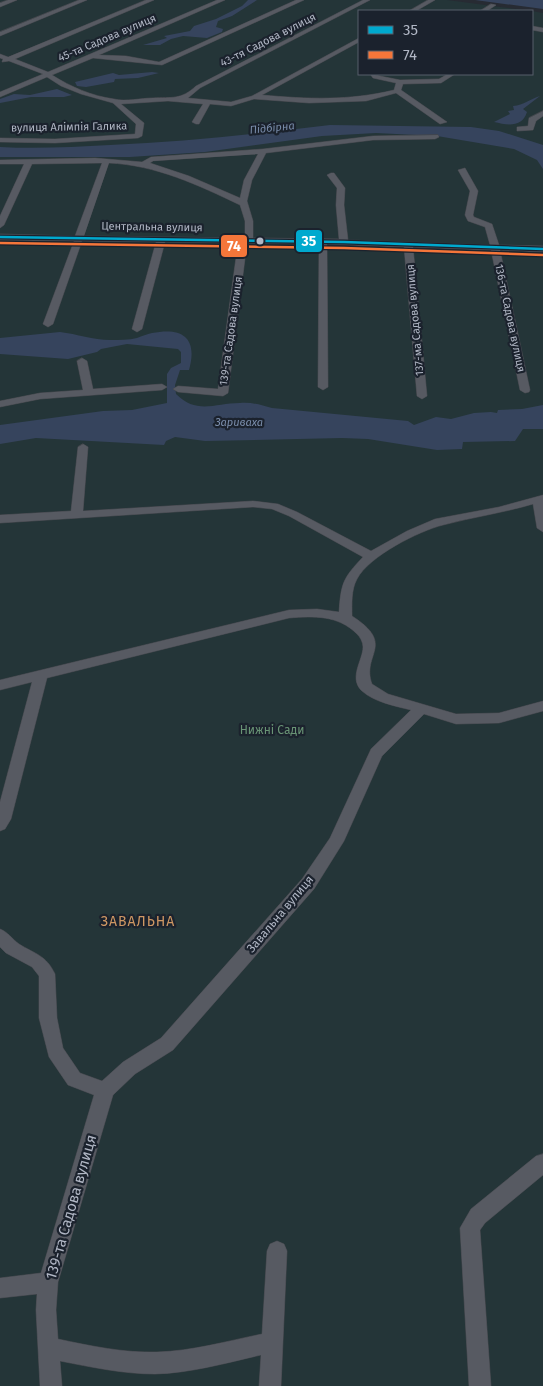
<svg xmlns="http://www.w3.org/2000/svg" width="543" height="1386" viewBox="0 0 543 1386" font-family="'Fira Sans',sans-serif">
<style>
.green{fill:#243538}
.water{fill:#36445d}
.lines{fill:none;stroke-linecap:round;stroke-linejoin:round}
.minor-casing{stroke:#43464c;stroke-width:1}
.minor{fill:#575a62;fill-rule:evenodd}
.bus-1-casing{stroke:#1b222d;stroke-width:5}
.bus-2-casing{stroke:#1b222d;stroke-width:5}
.bus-1{stroke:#00a9ce;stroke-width:2.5}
.bus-2{stroke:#f5763a;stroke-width:2.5}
.bus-dot{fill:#b1b7c5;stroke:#1b222d;stroke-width:2}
.labels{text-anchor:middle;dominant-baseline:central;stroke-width:4.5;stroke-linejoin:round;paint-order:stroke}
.far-street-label{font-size:11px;fill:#b1b7c5;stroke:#1b222d}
.far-water-label{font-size:11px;font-style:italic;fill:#7a8dab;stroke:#1b222d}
.park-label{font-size:12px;fill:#699475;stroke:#1b222d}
.street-label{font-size:12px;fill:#b1b7c5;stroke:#1b222d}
.neighbourhood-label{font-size:14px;letter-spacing:1px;fill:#ce9763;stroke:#1b222d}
.near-street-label{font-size:15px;fill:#b1b7c5;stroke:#1b222d}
.line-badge{stroke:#1b222d;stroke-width:2}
.badge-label{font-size:14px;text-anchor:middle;font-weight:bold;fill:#fff}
</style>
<rect width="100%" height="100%" fill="#272b33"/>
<path class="green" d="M0 0H447L531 11H359V74H532V11L543 13V1386H0Z"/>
<g class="water">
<path d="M248 0H257L232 16 218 21 216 27 223 29 222 32 207 38 183 36 171 39 160 45H143L167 38 164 36 190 31 194 26 216 19 242 6Z"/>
<path d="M475 0H543V9Z"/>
<path d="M152 72 159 73 138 78 115 79 114 82 86 87 77 86 75 82 113 73 119 75Z"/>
<path d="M57 89 72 95 64 97H31L0 103V99L14 94 30 95Z"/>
<path d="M540 96 523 109 527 112C522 128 507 125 494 122L510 114 508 111 514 110 513 106C524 105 530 99 540 96Z"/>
<path d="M330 125 471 127 499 131 543 145V169L537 160 514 149 437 136 376 133 322 136 205 152 130 157H0V147C37 149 73 147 110 145 184 142 256 134 330 125Z"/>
<path d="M60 332C77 334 93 340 110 340 119 340 129 340 137 338 142 336 147 334 152 333 183 327 198 338 189 370H180L175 385 176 394C197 415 215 403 240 403 252 402 261 405 272 408L408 421 414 425 436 417 451 419 474 413 491 412 497 413 498 410 522 409 543 405V429H523L515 441 463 442 462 449 437 450 368 439 342 438 205 441 175 437 166 441 164 445 36 438 0 444V425L103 411 132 410 167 403V374L171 368 181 363V352L178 349 127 344 101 349 97 352 68 359 0 354V338Z"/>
</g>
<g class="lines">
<defs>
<g id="minor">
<path d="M8 0H17L0 7V3Z"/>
<path d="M79 0H87L0 36V32Z"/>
<path d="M146 0H154L15 59 48 72 217 0H225L99 55 126 56 159 62 296 0H304L162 65 93 58 52 75C71 87 92 96 114 99 126 102 141 98 153 98 172 97 181 100 196 86L363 0H370L200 88 188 98 231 102 252 96 359 38V42L262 95C307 99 349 101 394 90L396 83 373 78 370 74 400 80 439 79 448 74H455L441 83 403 84 401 90 447 122 440 124 396 93 366 101 309 103 254 99 231 106 210 104 199 124H196L192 122 203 104 168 101 121 104 144 123 142 136 138 138 55 143 0 142V138L55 139 135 134 136 124 113 103 81 94 61 86 47 77 0 97V92L43 74 9 61 2 62 3 59 0 58V54L8 57Z"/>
<path d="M428 0H435L416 11H409Z"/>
<path d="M491 4 496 5 487 11H480Z"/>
<path d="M532 26 543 28V32L532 30Z"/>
<path d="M543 111V116L536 121 533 130 517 131V127L528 126 529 118Z"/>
<path d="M438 135 439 137 435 139 373 140 266 153 252 180 247 201 253 221V238L339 239 336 205 337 188 327 175 331 173H334L345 188 344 205 348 240 490 245 485 227 468 221 465 215 470 191 458 170 465 168 478 191 473 215 474 217 492 224 499 245 543 246V252L500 250 530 390 529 392 525 393 520 390 491 250 413 247 427 396 422 399 417 396 404 247 327 244 328 387 323 390 318 387 319 244 247 243 228 393 223 396 178 392 173 389 178 386 218 389 238 243 165 242 142 329 137 332 132 329 156 242 82 241 53 324 48 327 43 324 74 241 0 240V234L75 236 102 163 32 164 4 225 0 228V216L24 164H0V160L95 158 142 162 151 157 263 149 373 136ZM258 154 244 180 240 198 189 176 150 163 153 161ZM109 163C156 165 198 185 240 205L245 221V238L84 236Z"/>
<path d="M82 358 87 361 93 389 162 384 167 387 162 390 40 399 0 407V401L40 393 83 390 77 361Z"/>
<path d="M83 444 88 447 83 511 253 501 278 504 297 512 371 551 407 531 435 519 499 507 543 495V532L537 528 533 504C503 513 473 517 443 525 419 531 369 556 357 579 351 590 352 604 352 616 397 645 361 654 372 684L388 694 456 714 499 713 543 701V711L499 723 456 724 424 714 382 756 344 841 314 889 173 1050 135 1074 113 1095 58 1282 56 1310 58 1339C91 1346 124 1353 157 1352 193 1351 227 1341 262 1334L267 1251 270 1244 277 1241 284 1244 287 1251 281 1386H259L261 1355C226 1363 191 1373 155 1374 123 1374 91 1367 60 1361L62 1386H40L36 1310 37 1294 0 1298V1278L41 1273 94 1095 68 1085 49 1057 39 1018V976L32 967 6 953 0 947V929C8 932 12 939 19 944 35 954 46 955 55 974L57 1018 63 1048 80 1073 102 1081 123 1062 161 1038 302 879 330 838 371 749 411 710C395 706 374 702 362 691 348 678 363 660 363 647 363 642 360 637 357 634 338 615 314 616 289 618L47 678 11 819 5 829 0 831V802L32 682 0 690V680L289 610 317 609 339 612C341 583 343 578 363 557L289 516 272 509 253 507 0 523V515L71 511 78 447Z"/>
<path d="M543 1154V1175L485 1223 480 1230 491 1386H469L460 1228 471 1209 536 1156Z"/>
</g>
</defs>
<use href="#minor" class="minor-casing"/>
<use href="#minor" class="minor"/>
<defs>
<path id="bus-1" d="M0 237 344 242 543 249"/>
<path id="bus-2" d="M0 243 344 248 543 255"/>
</defs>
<use href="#bus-1" class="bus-1-casing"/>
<use href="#bus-2" class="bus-2-casing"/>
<use href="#bus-1" class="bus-1"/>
<use href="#bus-2" class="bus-2"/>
</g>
<circle class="bus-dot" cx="260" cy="241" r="4.5"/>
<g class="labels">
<g class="far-street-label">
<text transform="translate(107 38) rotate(-23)">45-та Садова вулиця</text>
<text transform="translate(268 40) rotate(-27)">43-тя Садова вулиця</text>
<text transform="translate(69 127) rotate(-1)">вулиця Алімпія Галика</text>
<text transform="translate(152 227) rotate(1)">Центральна вулиця</text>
<text transform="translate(510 318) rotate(78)">136-та Садова вулиця</text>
<text transform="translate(415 320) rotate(-95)">137-ма Садова вулиця</text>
<text transform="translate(231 331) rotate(-82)">139-та Садова вулиця</text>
</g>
<g class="far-water-label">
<text transform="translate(272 128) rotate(-6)">Підбірна</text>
<text x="239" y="422">Зариваха</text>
</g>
<g class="park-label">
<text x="272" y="730">Нижні Сади</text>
</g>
<g class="street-label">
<text transform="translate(280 914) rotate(-50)">Завальна вулиця</text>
</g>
<g class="neighbourhood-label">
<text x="138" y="921">ЗАВАЛЬНА</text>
</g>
<g class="near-street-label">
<text transform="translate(71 1207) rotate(-74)">139-та Садова вулиця</text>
</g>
</g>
<g class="line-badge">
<rect x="295" y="229" width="28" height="24" rx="5" fill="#00a9ce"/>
<rect x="220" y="234" width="28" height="24" rx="5" fill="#f5763a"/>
</g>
<g class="badge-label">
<text x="309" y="246">35</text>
<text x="234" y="251">74</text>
</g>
<rect x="358" y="10" width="175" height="65" fill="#1b222d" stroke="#575e6a"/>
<rect x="368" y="26" width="25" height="8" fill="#00a9ce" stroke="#575e6a"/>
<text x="403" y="35" font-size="15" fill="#b1b7c5">35</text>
<rect x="368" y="51" width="25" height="8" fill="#f5763a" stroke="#575e6a"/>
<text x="403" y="60" font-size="15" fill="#b1b7c5">74</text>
</svg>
